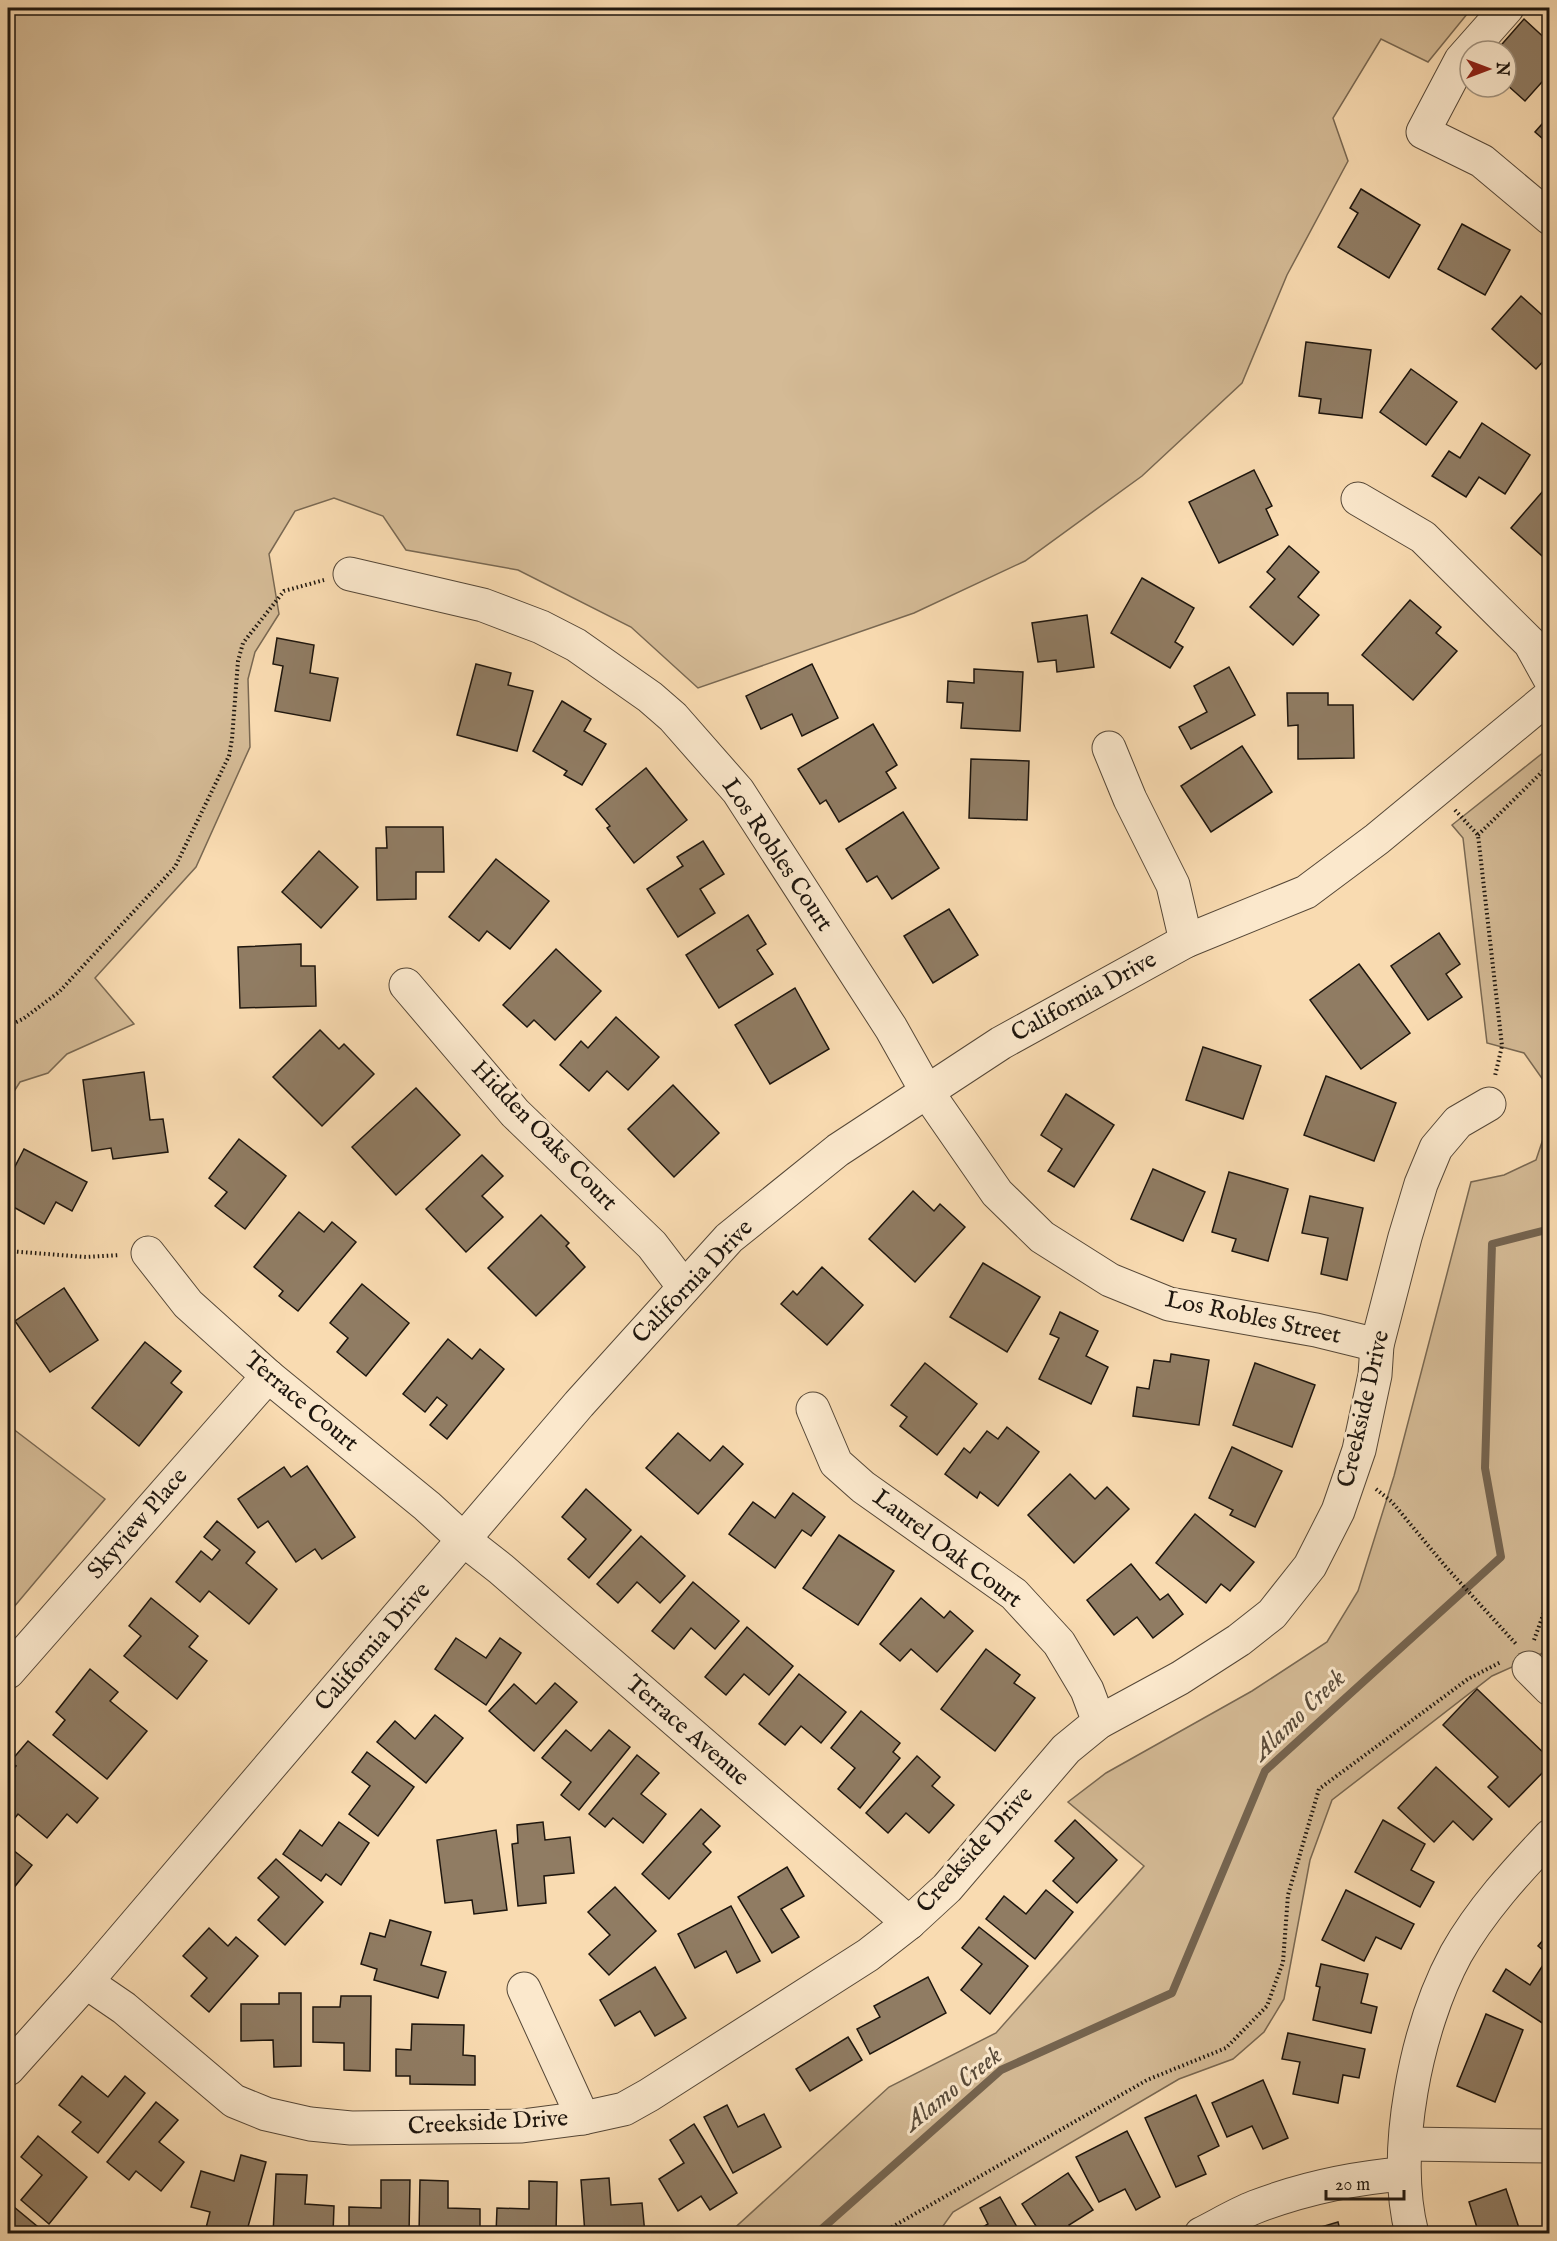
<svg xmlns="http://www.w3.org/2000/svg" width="1557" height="2241" viewBox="0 0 1557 2241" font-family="'IM FELL English',serif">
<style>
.green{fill:#d4ba95;stroke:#796852;stroke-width:1.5}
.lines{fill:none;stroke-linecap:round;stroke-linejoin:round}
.stream{stroke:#75644f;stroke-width:8}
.building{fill:#907c63;stroke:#1e160e;stroke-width:1.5}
.minor-casing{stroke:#554737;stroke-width:35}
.path{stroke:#1e160e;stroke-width:4;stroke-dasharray:1.5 3;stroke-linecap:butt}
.minor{stroke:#fbe8cc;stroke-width:33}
.labels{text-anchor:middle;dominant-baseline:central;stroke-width:6;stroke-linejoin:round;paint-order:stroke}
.street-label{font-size:24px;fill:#1e160e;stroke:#fbe8cc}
.water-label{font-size:26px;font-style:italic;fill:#584a39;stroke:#fbe8cc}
</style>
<rect width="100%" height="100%" fill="#f9dbb1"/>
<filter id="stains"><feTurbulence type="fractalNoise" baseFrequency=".00333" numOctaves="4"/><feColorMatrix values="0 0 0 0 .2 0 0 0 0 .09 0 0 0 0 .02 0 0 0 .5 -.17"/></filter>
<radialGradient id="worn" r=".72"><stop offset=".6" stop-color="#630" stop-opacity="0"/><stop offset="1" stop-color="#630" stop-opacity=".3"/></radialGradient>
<g class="green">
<path d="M8 8H1472L1428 62 1381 39 1333 118 1348 161 1287 275 1242 383 1142 476 1025 561 914 613 698 688 631 627 518 570 406 550 383 516 334 498 295 511 269 554 279 614 255 652 248 679 250 747 196 867 95 978 134 1024 67 1054 48 1073 20 1082 8 1101Z"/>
<path d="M1549 748V1104L1546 1084 1524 1053 1487 1043 1463 838 1452 825Z"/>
<path d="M1549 1121V1646L1541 1654 1492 1676 1332 1800 1310 1860 1284 1999 1264 2032 1233 2059 1179 2079 953 2212 938 2233 728 2234 889 2087 996 2033 1144 1866 1068 1802 1106 1773 1252 1691 1327 1642 1358 1591 1394 1476 1471 1182 1504 1175 1536 1160Z"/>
<path d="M8 1425 105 1499 8 1614Z"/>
</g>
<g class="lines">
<path class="stream" d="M816 2234 1001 2070 1172 1993 1265 1771 1501 1557 1485 1468 1492 1244 1550 1229"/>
</g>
<g class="building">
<path d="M1524 19 1550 43V73L1525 101 1506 84V51H1496Z"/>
<path d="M1550 115V145L1535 132Z"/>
<path d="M1361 189 1420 225 1389 278 1338 247 1358 213 1350 208Z"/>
<path d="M1462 224 1510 250 1485 295 1438 269Z"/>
<path d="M1521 296 1550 322V354L1536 369 1492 329Z"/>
<path d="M1306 342 1371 350 1362 418 1319 413 1321 399 1299 396Z"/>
<path d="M1411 369 1457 402 1426 445 1380 412Z"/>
<path d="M1482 423 1530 455 1505 494 1479 477 1466 497 1432 476 1449 451 1460 458Z"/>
<path d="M1254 470 1272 506 1266 509 1278 535 1219 563 1189 502Z"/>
<path d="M1549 484 1550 485V563L1511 528Z"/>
<path d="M1289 546 1319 572 1298 597 1319 615 1293 645 1250 607 1275 579 1267 572Z"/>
<path d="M1142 578 1194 608 1175 642 1183 647 1170 668 1111 633Z"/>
<path d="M1410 600 1441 627 1436 633 1457 651 1413 700 1362 655Z"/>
<path d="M1087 615 1094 667 1057 672 1056 660 1038 662 1032 623Z"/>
<path d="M277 638 314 645 310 673 338 678 330 721 275 711 283 666 273 664Z"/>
<path d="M476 664 511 673 508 685 533 691 517 751 457 735Z"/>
<path d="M812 664 838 718 802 736 792 714 761 729 746 696Z"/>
<path d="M1229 667 1255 715 1191 749 1179 727 1207 712 1194 686Z"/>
<path d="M974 669 1023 672 1020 731 961 728 963 703 947 702 948 681 974 683Z"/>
<path d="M1287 693H1328V705H1353L1354 758 1298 759V725L1288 726Z"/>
<path d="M562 701 591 719 584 731 606 744 582 785 564 775 567 771 533 751Z"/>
<path d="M873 724 897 765 886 772 896 788 839 822 826 800 820 804 798 769Z"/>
<path d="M1242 746 1272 792 1211 832 1181 786Z"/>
<path d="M971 759 1029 761 1027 820 969 818Z"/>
<path d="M646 768 687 820 634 863 607 828 610 826 596 809Z"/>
<path d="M903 812 939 868 892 899 877 876 867 882 846 849Z"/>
<path d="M386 827H443L444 872H416V899L377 900 376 848H387Z"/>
<path d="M703 841 724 874 700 889 715 913 678 937 647 889 683 866 677 857Z"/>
<path d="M319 851 358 887 321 928 282 892Z"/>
<path d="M496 859 549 901 510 949 487 931 479 941 449 917Z"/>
<path d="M949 909 978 955 933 983 904 936Z"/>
<path d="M748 915 766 944 757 950 773 974 719 1008 686 955Z"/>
<path d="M1439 933 1460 964 1446 974 1462 997 1428 1020 1391 966Z"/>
<path d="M301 944V966H315L316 1006 240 1008 238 947Z"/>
<path d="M556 949 601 991 555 1040 534 1020 527 1027 503 1005Z"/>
<path d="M1359 964 1410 1033 1361 1069 1310 1000Z"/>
<path d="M795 988 829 1049 770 1084 735 1025Z"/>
<path d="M616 1017 659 1057 628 1090 607 1071 589 1091 560 1065 581 1041 588 1048Z"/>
<path d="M320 1030 339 1049 344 1044 374 1074 322 1126 273 1077Z"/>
<path d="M1203 1047 1261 1066 1243 1119 1186 1100Z"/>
<path d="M144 1072 150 1120 163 1119 168 1152 113 1159 111 1148 92 1151 83 1080Z"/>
<path d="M1326 1076 1396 1103 1374 1161 1304 1135Z"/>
<path d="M673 1085 719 1133 674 1177 628 1129Z"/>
<path d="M416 1088 460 1135 396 1195 352 1147Z"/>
<path d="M1066 1094 1114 1125 1074 1187 1048 1171 1062 1149 1041 1135Z"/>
<path d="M239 1139 286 1176 245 1229 215 1206 227 1192 209 1178Z"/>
<path d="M24 1149 87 1182 72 1211 56 1202 44 1224 8 1204V1180Z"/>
<path d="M482 1155 503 1176 482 1196 503 1217 466 1252 426 1209Z"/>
<path d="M1153 1169 1205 1192 1183 1241 1131 1219Z"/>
<path d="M1229 1172 1288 1189 1268 1261 1232 1251 1236 1239 1212 1232Z"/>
<path d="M913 1191 934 1211 940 1204 965 1227 915 1282 869 1239Z"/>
<path d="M1310 1196 1363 1208 1347 1280 1321 1274 1328 1238 1302 1233Z"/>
<path d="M299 1212 324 1232 332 1222 356 1242 298 1311 279 1296 283 1291 254 1267Z"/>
<path d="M541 1215 569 1243 566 1246 585 1267 536 1316 488 1268Z"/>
<path d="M983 1263 1040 1297 1007 1352 950 1317Z"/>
<path d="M822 1267 863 1305 827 1345 781 1304 793 1291 797 1295Z"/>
<path d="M362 1284 409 1323 366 1376 337 1352 348 1338 330 1323Z"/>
<path d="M64 1288 98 1340 50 1372 15 1321Z"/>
<path d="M1060 1312 1098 1331 1086 1356 1108 1367 1091 1404 1039 1379 1059 1338 1050 1334Z"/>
<path d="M448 1339 472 1359 480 1349 504 1369 447 1439 430 1425 447 1405 437 1397 425 1412 403 1394Z"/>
<path d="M145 1342 181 1371 171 1383 182 1392 139 1446 92 1408Z"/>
<path d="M1171 1354 1209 1360 1199 1425 1133 1416 1137 1387 1149 1389 1154 1360 1170 1362Z"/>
<path d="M925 1363 977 1404 937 1455 900 1426 907 1417 891 1405Z"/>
<path d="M1255 1363 1315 1385 1292 1447 1233 1425Z"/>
<path d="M1007 1427 1039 1452 998 1506 980 1492 977 1498 945 1474 964 1448 970 1453 987 1431 998 1439Z"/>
<path d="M678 1433 710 1461 723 1446 743 1464 698 1514 646 1468Z"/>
<path d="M1232 1447 1282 1471 1255 1527 1230 1515 1233 1510 1209 1498Z"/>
<path d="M307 1466 355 1537 322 1559 315 1549 296 1562 268 1521 258 1528 238 1499 284 1467 291 1477Z"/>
<path d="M1070 1474 1095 1499 1107 1487 1129 1509 1074 1563 1028 1515Z"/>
<path d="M586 1489 631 1530 589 1578 568 1559 586 1539 562 1517Z"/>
<path d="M793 1493 825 1517 811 1536 802 1530 775 1568 729 1534 753 1502 775 1518Z"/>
<path d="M1195 1514 1254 1562 1230 1591 1221 1584 1206 1603 1156 1563Z"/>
<path d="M217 1521 255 1552 246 1563 277 1589 249 1624 209 1591 200 1602 176 1582 201 1551 212 1560 220 1550 204 1537Z"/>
<path d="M839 1535 894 1571 858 1625 803 1588Z"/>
<path d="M641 1536 685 1576 660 1603 637 1582 618 1603 597 1584Z"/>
<path d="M1131 1564 1160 1600 1168 1594 1183 1614 1153 1638 1137 1617 1114 1635 1087 1600Z"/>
<path d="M693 1582 739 1621 715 1649 691 1628 674 1649 652 1631Z"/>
<path d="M151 1598 198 1636 189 1647 207 1661 177 1699 124 1656 141 1636 129 1626Z"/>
<path d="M921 1598 944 1618 950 1611 973 1631 937 1672 911 1649 900 1661 880 1644Z"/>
<path d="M747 1627 793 1666 769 1695 744 1674 726 1695 705 1677Z"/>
<path d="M456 1638 486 1658 500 1638 521 1653 486 1705 435 1669Z"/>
<path d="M986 1649 1020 1675 1014 1683 1035 1698 995 1751 941 1709Z"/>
<path d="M90 1669 118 1692 110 1701 147 1731 107 1779 53 1735 65 1720 56 1712Z"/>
<path d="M799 1674 846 1712 821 1743 801 1726 785 1745 759 1724Z"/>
<path d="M555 1683 577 1702 534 1751 489 1711 514 1684 536 1704Z"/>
<path d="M1477 1689 1550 1759V1765L1509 1807 1488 1787 1498 1777 1443 1725Z"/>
<path d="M861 1711 900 1743 893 1752 900 1758 860 1808 838 1789 855 1768 831 1748Z"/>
<path d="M435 1715 463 1738 426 1783 377 1742 395 1721 415 1739Z"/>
<path d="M566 1730 591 1751 609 1730 630 1747 579 1810 561 1795 571 1782 542 1758Z"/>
<path d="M28 1741 98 1798 77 1823 67 1814 47 1838 18 1814 11 1823 8 1820V1776L16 1766 10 1762Z"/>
<path d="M367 1752 414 1787 378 1836 349 1814 370 1786 352 1772Z"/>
<path d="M637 1755 659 1773 641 1794 666 1814 643 1843 613 1818 605 1827 589 1814Z"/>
<path d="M917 1756 940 1777 932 1786 954 1805 929 1833 906 1813 888 1833 866 1813Z"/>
<path d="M1436 1767 1492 1819 1473 1840 1453 1821 1434 1842 1398 1808Z"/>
<path d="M701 1809 720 1826 703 1844 711 1852 669 1899 642 1874Z"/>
<path d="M1075 1820 1117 1860 1077 1903 1053 1881 1074 1858 1055 1841Z"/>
<path d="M1383 1820 1425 1844 1411 1870 1434 1882 1420 1907 1355 1872Z"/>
<path d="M339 1822 369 1843 341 1885 326 1874 321 1881 283 1854 300 1830 322 1846Z"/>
<path d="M543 1822 545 1840 570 1837 574 1873 544 1876 546 1903 518 1906 512 1844 518 1843 517 1825Z"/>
<path d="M496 1830 507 1910 474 1914 472 1900 445 1903 437 1840Z"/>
<path d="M8 1846 32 1865 8 1895Z"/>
<path d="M276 1859 323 1902 285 1945 258 1920 279 1897 258 1878Z"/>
<path d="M787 1867 804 1896 781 1909 799 1937 772 1953 738 1897Z"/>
<path d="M615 1887 656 1931 609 1975 589 1954 610 1935 588 1912Z"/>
<path d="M1046 1890 1073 1912 1035 1959 986 1919 1004 1896 1026 1914Z"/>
<path d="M1346 1890 1414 1924 1401 1949 1376 1937 1364 1961 1322 1940Z"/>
<path d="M731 1906 760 1961 737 1973 726 1951 695 1968 678 1934Z"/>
<path d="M390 1920 431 1932 421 1965 446 1972 438 1998 374 1980 377 1969 361 1964 370 1933 385 1937Z"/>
<path d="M979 1927 1028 1966 990 2014 961 1990 982 1964 962 1948Z"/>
<path d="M209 1928 228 1946 236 1937 258 1956 209 2012 191 1996 207 1978 183 1956Z"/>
<path d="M1550 1932V1956L1538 1946Z"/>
<path d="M1545 1962 1550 1965V2028L1493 1991 1506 1969 1530 1985Z"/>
<path d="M1321 1964 1368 1974 1361 2003 1377 2007 1371 2033 1313 2020 1320 1987 1316 1986Z"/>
<path d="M655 1967 686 2018 655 2036 640 2011 615 2026 600 2000Z"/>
<path d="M928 1977 946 2013 870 2054 857 2029 880 2017 874 2006Z"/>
<path d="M279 1993H301V2066L274 2067 273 2040 241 2041V2004H279Z"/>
<path d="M341 1996H371L370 2071 344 2070V2043L313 2042V2007H340Z"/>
<path d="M1486 2014 1523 2030 1495 2102 1457 2086Z"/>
<path d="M412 2024 464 2025 463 2055 475 2056V2085L410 2084V2076H396V2049L411 2050Z"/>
<path d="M1288 2033 1365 2049 1359 2078 1343 2075 1338 2103 1293 2094 1300 2062 1282 2059Z"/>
<path d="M848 2037 862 2060 810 2091 796 2069Z"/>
<path d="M82 2076 108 2097 125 2076 145 2093 98 2153 72 2132 81 2122 59 2105Z"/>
<path d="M1263 2080 1288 2138 1263 2149 1252 2126 1227 2137 1212 2103Z"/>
<path d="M1196 2095 1219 2146 1198 2156 1206 2174 1176 2187 1145 2118Z"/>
<path d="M156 2102 178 2120 159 2142 184 2162 161 2191 136 2171 129 2180 107 2162Z"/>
<path d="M727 2105 738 2127 764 2114 781 2147 733 2173 704 2117Z"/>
<path d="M694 2124 737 2193 710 2210 701 2196 678 2211 659 2179 684 2163 670 2140Z"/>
<path d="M1127 2131 1160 2197 1136 2210 1125 2189 1099 2202 1076 2157Z"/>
<path d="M38 2136 87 2177 49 2224 21 2200 42 2175 21 2157Z"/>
<path d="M241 2155 266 2162 246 2234 205 2232 210 2212 191 2207 201 2171 234 2181Z"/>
<path d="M1068 2173 1093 2210 1069 2225 1074 2234H1041L1022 2204Z"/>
<path d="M276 2174 307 2175 305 2204 334 2206 333 2234H273Z"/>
<path d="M609 2178 611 2205 642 2203 645 2234H585L581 2180Z"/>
<path d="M381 2180H410L409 2234H349V2207L381 2208Z"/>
<path d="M420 2180 448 2181V2208L480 2209V2234H419Z"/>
<path d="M529 2181 557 2182 556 2234H496L497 2208 529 2209Z"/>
<path d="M1506 2189 1521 2234H1479L1469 2202Z"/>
<path d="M1000 2197 1021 2234H971L988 2224 980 2208Z"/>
<path d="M8 2202 38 2227 33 2234H8Z"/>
<path d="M1338 2222 1341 2234H1298Z"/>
</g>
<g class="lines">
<defs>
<g id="minor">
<path d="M1507 8 1461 60 1423 132 1482 161 1550 218"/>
<path d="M1358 499 1423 537 1530 643 1550 679"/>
<path d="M350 574 483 605 541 627 576 645 650 697 673 717 738 791 891 1028 927 1092 997 1193 1042 1237 1110 1280 1169 1304 1316 1330 1377 1345"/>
<path d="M1109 748 1130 799 1173 885 1186 941"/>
<path d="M406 985 515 1113 652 1245 684 1287"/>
<path d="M148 1253 188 1304 268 1376 427 1506 464 1540 501 1569 909 1923"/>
<path d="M813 1409 836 1463 863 1487 1014 1594 1059 1643 1087 1690 1099 1722"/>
<path d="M1529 1668 1550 1689"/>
<path d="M8 1672 268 1376"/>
<path d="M86 1982 124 2008 234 2101 266 2114 310 2124 351 2128 522 2126 583 2118 624 2109 649 2095 868 1955 909 1923 947 1888 1066 1749 1099 1722 1180 1678 1239 1640 1272 1614 1310 1566 1338 1511 1359 1450 1375 1375 1377 1345 1405 1237 1421 1184 1436 1148 1458 1122 1489 1104"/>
<path d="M524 1989 583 2118"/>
<path d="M8 2069 86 1982 579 1404 729 1238 838 1150 1001 1043 1186 941 1306 892 1377 839 1550 696"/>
<path d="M1406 2144 1550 2146"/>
<path d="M1201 2234C1219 2225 1237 2214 1255 2207 1302 2189 1353 2178 1403 2174"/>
<path d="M1412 2234C1391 2152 1416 2028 1456 1954 1481 1910 1515 1873 1550 1836"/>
</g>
</defs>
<use href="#minor" class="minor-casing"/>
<g class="path">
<path d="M1455 810 1478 835 1502 1046 1495 1076"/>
<path d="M1478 835 1550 764"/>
<path d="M8 1026 23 1019 59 992 175 867 229 756 232 739 238 661 243 643 284 591 324 580"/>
<path d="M8 1251 86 1257 120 1255"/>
<path d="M1376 1489 1392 1502 1446 1567 1516 1644"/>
<path d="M1534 1640 1550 1596"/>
<path d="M880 2234 1147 2080 1226 2048 1267 2006 1283 1962 1288 1895 1319 1789 1468 1679 1501 1662"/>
</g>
<use href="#minor" class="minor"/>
</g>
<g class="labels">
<g class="street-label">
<text transform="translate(777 855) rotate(56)">Los Robles Court</text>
<text transform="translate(1084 997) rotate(-29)">California Drive</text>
<text transform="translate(544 1136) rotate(46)">Hidden Oaks Court</text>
<text transform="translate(693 1282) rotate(-46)">California Drive</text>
<text transform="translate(1253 1318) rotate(12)">Los Robles Street</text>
<text transform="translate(301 1402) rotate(40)">Terrace Court</text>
<text transform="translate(1364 1409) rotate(-77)">Creekside Drive</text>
<text transform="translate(138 1524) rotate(-49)">Skyview Place</text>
<text transform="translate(947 1549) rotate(37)">Laurel Oak Court</text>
<text transform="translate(373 1647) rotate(-49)">California Drive</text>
<text transform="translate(687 1731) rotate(41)">Terrace Avenue</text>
<text transform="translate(975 1850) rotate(-48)">Creekside Drive</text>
<text transform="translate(488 2123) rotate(-3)">Creekside Drive</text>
</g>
<g class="water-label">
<text transform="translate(1299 1715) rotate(-44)">Alamo Creek</text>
<text transform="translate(953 2089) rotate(-39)">Alamo Creek</text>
</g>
</g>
<rect width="1557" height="2241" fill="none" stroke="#f9dbb1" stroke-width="30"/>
<rect x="9" y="9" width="1539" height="2223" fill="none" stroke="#1e160e" stroke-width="3"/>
<rect x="15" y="15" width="1527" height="2211" fill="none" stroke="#1e160e" stroke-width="1.5"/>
<g transform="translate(1488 69) rotate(90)"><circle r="28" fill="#fbe8cc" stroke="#a39480" stroke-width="1.5"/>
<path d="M0-4.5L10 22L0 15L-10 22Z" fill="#8f2418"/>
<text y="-9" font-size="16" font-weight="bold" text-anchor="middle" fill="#1e160e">N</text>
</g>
<path d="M1326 2190v9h78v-9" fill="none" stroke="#1e160e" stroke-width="3"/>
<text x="1335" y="2190" font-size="18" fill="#1e160e" stroke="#fbe8cc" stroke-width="4.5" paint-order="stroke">20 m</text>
<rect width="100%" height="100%" filter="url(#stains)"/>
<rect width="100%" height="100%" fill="url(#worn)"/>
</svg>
